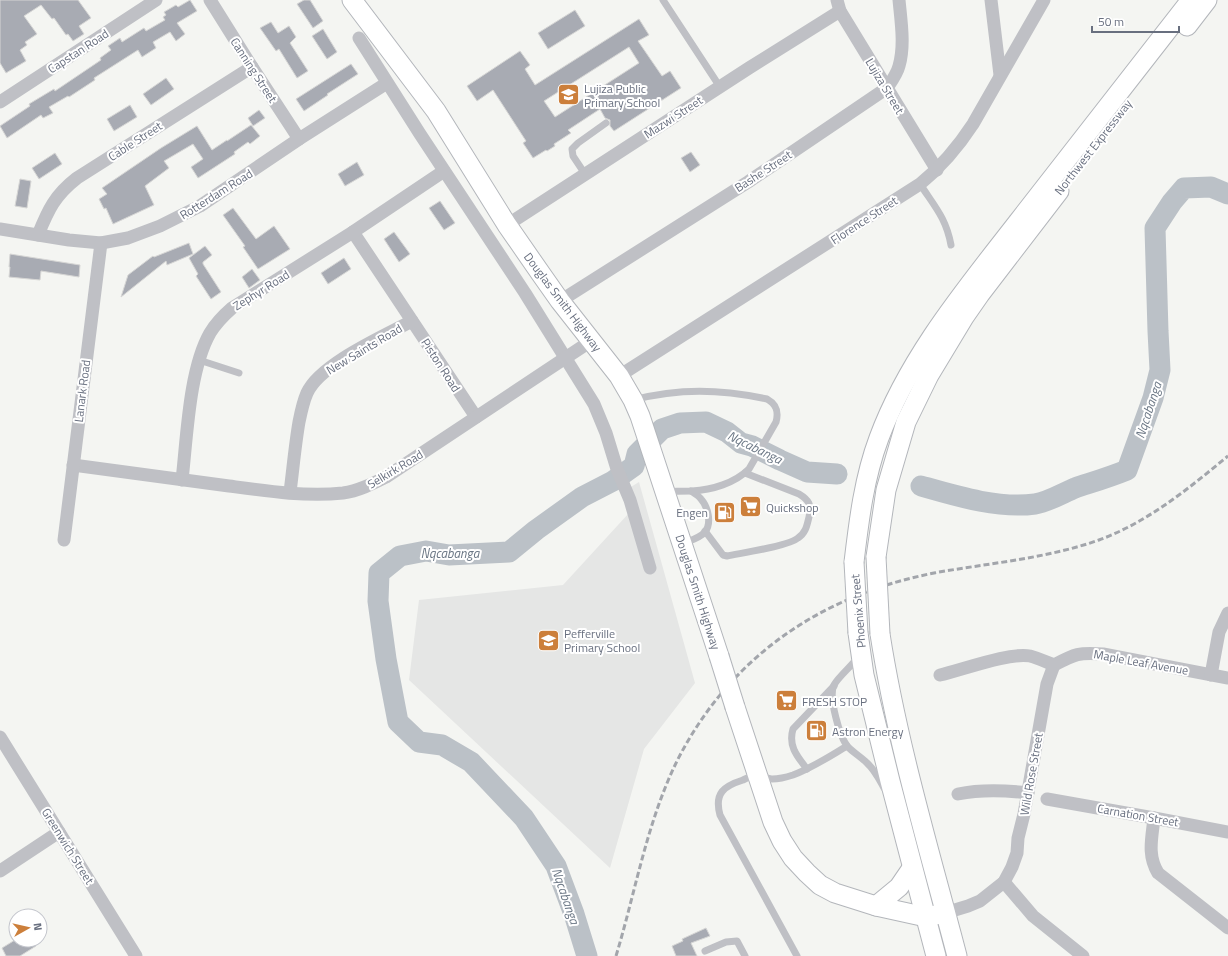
<svg xmlns="http://www.w3.org/2000/svg" width="1228" height="956" viewBox="0 0 1228 956" font-family="'Titillium Web',sans-serif">
<style>
.built{fill:#e5e6e5}
.lines{fill:none;stroke-linecap:round;stroke-linejoin:round}
.river{stroke:#bbc1c7;stroke-width:21}
.building{fill:#a8abb3;stroke:#d6d6d5;fill-rule:evenodd}
.secondary-casing{stroke:#b3b6bb;stroke-width:21}
.lane{stroke:#bfc0c5;stroke-width:7}
.street{stroke:#bfc0c5;stroke-width:13}
.secondary{stroke:#fff;stroke-width:19}
.rail{stroke:#a2a5ab;stroke-width:3;stroke-dasharray:6 3;stroke-linecap:butt}
.secondary-bridge-casing{stroke:#b3b6bb;stroke-width:21;stroke-linecap:butt}
.secondary-bridge{stroke:#fff;stroke-width:19}
.labels{text-anchor:middle;dominant-baseline:central;stroke-width:4;stroke-linejoin:round;paint-order:stroke}
.street-label{font-size:12px;fill:#686f7f;stroke:#fff}
.poi-label{font-size:12px;fill:#686f7f;stroke:#fff;text-anchor:start}
.water-label{font-size:13px;font-style:italic;fill:#697583;stroke:#fff}
</style>
<rect width="100%" height="100%" fill="#f4f5f2"/>
<path class="built" d="M639 482 695 683 644 749 610 868 409 680 419 600 563 585 629 513 626 490Z"/>
<g class="lines">
<g class="river">
<path d="M921 486C956 496 998 509 1035 504 1048 502 1063 493 1075 488 1093 482 1110 477 1127 470L1153 398 1160 370 1158 331 1155 228 1172 202 1184 188 1211 187 1228 194"/>
<path d="M587 956 574 914 556 866 524 818 471 762 442 745 419 742 398 722 386 659 378 601 379 573 400 556 426 551 449 555 509 552 536 530 582 497 613 481 634 466 637 454 662 429 680 423 706 422 727 432 741 443 752 446 780 460 807 472 837 474"/>
</g>
</g>
<g class="building">
<path d="M0 0H78L91 18 79 26 84 34 73 41 68 34 66 35 54 18 52 19 41 5 24 16 37 34 25 42 27 45 20 50 26 61 6 73 0 63Z"/>
<path d="M190 0 197 11 177 23 185 34 176 41 170 32 153 42 156 48 142 57 138 50 94 78 95 80 69 97 68 96 49 107 53 113 43 118 41 115 7 138 0 126 30 106 29 104 54 89 55 91 101 60 100 58 111 50 108 46 120 38 122 42 144 28 146 31 165 20 163 17 166 15 164 12 176 5 178 7Z"/>
<path d="M304 0H310L323 21 313 28 297 4Z"/>
<path d="M575 10 585 26 548 49 538 33Z"/>
<path d="M639 19 649 35 638 41 662 76 670 71 681 88 614 131 610 126V120L605 118 600 109 568 130 571 133 554 144 555 146 547 151 546 150 533 158 523 143 526 141 493 90 477 101 467 86 520 51 530 65 525 69 535 85ZM629 47 639 63 555 117 544 101Z"/>
<path d="M271 22 278 33 289 26 296 37 290 43 308 71 297 78 279 49 276 51 260 28Z"/>
<path d="M323 29 337 52 327 59 312 36Z"/>
<path d="M351 64 358 74 327 94 328 95 304 111 296 99Z"/>
<path d="M166 78 174 89 151 105 143 94Z"/>
<path d="M130 105 137 117 114 131 107 119Z"/>
<path d="M259 110 265 118 253 126 248 118Z"/>
<path d="M251 125 260 136 250 144 248 142 234 152 235 154 198 178 191 167 203 159 193 144 164 161 169 168 145 186 154 205 113 224 106 208 104 209 99 199 107 194 102 188 161 148 197 126 212 150 227 140V141Z"/>
<path d="M691 152 700 165 690 172 681 158Z"/>
<path d="M55 153 62 164 39 179 32 168Z"/>
<path d="M357 162 364 175 345 186 338 174Z"/>
<path d="M20 179 31 181 27 208 15 206Z"/>
<path d="M440 201 455 223 444 230 429 208Z"/>
<path d="M233 208 256 239 274 226 290 249 258 269 243 247 245 246 223 215Z"/>
<path d="M394 232 410 254 399 262 384 239Z"/>
<path d="M189 243 193 254 167 265 166 261 121 297 128 275 153 256 154 257Z"/>
<path d="M205 246 212 255 203 262V264L221 292 211 299 196 276 198 274 189 258Z"/>
<path d="M10 254 80 265 79 277 41 271 40 280 9 277 10 267H9Z"/>
<path d="M344 258 351 269 328 284 321 273Z"/>
<path d="M252 269 260 280 249 288 242 277Z"/>
<path d="M706 928 710 936 691 943 697 956H676L672 946 683 941 682 939Z"/>
<path d="M15 940H32L36 946 20 956H6L2 948Z"/>
</g>
<g class="lines">
<defs>
<g id="secondary">
<path d="M352 0 436 111 507 225 541 274 560 301 619 376 633 400 640 416 719 656"/>
<path d="M1187 26 1207 0"/>
<path d="M876 557 886 490 906 422 929 375 964 317 980 294 1059 191"/>
<path d="M854 562C859 520 864 478 879 438 909 357 966 289 1018 222 1076 148 1134 74 1191 0"/>
<path d="M858 633 864 675 890 781 936 956"/>
<path d="M880 634C897 743 929 849 957 956"/>
<path d="M735 707 773 822 782 841 793 858 807 873 820 885 835 893 876 906 926 917 945 913"/>
<path d="M876 906 899 887 912 868"/>
</g>
</defs>
<use href="#secondary" class="secondary-casing"/>
<g class="lane">
<path d="M663 0 720 87"/>
<path d="M585 174 573 156 572 149 578 143 606 123"/>
<path d="M920 184C935 207 946 218 951 245"/>
<path d="M199 360 239 373"/>
<path d="M633 400C679 388 720 389 767 399 776 404 779 411 776 422L749 469C735 483 712 490 692 491 683 491 675 491 667 492"/>
<path d="M705 531 723 555 727 556C741 553 789 546 798 538 806 533 807 525 809 517 812 505 809 500 799 494L745 473"/>
<path d="M682 544C689 541 700 538 705 532 712 523 708 507 701 499 699 496 694 493 691 491"/>
<path d="M858 657C852 666 839 676 834 685 828 697 840 738 848 747 854 753 861 757 867 763 875 770 879 779 884 788"/>
<path d="M807 769C797 756 788 746 793 729L834 686"/>
<path d="M705 951 726 942 737 941 745 956"/>
<path d="M797 956 720 815C714 793 724 786 743 780 747 778 753 775 757 775 762 775 767 779 772 779 779 779 787 777 793 775 812 768 830 756 847 746"/>
</g>
<g class="street">
<path d="M210 0 252 67 299 139"/>
<path d="M837 0 840 11 937 170"/>
<path d="M991 0 1000 75"/>
<path d="M359 38 420 134 525 293 594 404 606 433 617 469 630 500 650 568"/>
<path d="M0 102 156 0"/>
<path d="M507 225 749 68 840 11"/>
<path d="M0 229 69 240 101 243 128 238 160 226 200 206 299 139 387 83"/>
<path d="M353 232 476 417"/>
<path d="M38 235C48 210 55 195 77 178L252 67"/>
<path d="M560 301 748 182 887 88C891 82 897 74 899 66 905 46 901 21 899 0"/>
<path d="M619 376 920 184C941 167 958 147 973 124L1044 0"/>
<path d="M73 465C125 472 177 479 229 486 266 491 306 497 343 493 358 491 372 484 386 477L591 341"/>
<path d="M182 480C187 437 189 370 210 333 216 323 224 315 232 308L353 232 444 171"/>
<path d="M290 492C293 469 295 445 299 422 301 412 303 402 307 393 320 364 384 336 412 321"/>
<path d="M64 540 101 243"/>
<path d="M940 675C962 670 1010 652 1030 656 1038 658 1046 662 1054 665 1075 654 1079 652 1103 654L1228 678"/>
<path d="M1211 675 1219 632 1228 613"/>
<path d="M0 737 136 956"/>
<path d="M958 794C982 789 1004 790 1028 793"/>
<path d="M1047 799 1154 818 1228 832"/>
<path d="M1154 818C1152 838 1147 855 1158 873L1228 928"/>
<path d="M0 871 59 832"/>
<path d="M1004 882 1033 916 1083 956"/>
<path d="M945 913 968 906 980 901 1004 882 1012 867 1017 853 1018 838 1024 814 1047 684 1054 665"/>
</g>
<use href="#secondary" class="secondary"/>
<path class="rail" d="M616 956C636 890 647 821 678 759 731 656 822 595 934 573 989 563 1045 559 1099 540 1148 522 1188 489 1228 456"/>
<defs>
<g id="secondary-bridge">
<path d="M876 557 880 634"/>
<path d="M854 562 858 633"/>
<path d="M719 656 735 707"/>
</g>
</defs>
<use href="#secondary-bridge" class="secondary-bridge-casing"/>
<use href="#secondary-bridge" class="secondary-bridge"/>
</g>
<defs>
<symbol id="school-square" viewBox="-11 -11 22 22"><rect x="-9" y="-9" width="18" height="18" rx="4" fill="#cc7f3b" stroke="#fff"/><path d="M0-5L7-2L0 1L-7-2ZM-4 1L0 2.5L4 1V4Q0 6-4 4Z" fill="#fff"/></symbol>
<symbol id="supermarket-square" viewBox="-11 -11 22 22"><rect x="-9" y="-9" width="18" height="18" rx="4" fill="#cc7f3b" stroke="#fff"/><path d="M-6-5.5h2.5l.6 2H6L4.5 2H-2.5L-4.4-4H-6ZM-1.5 3.2a1.3 1.3 0 1 0 .1 0ZM3 3.2a1.3 1.3 0 1 0 .1 0Z" fill="#fff"/></symbol>
<symbol id="fuel-square" viewBox="-11 -11 22 22"><rect x="-9" y="-9" width="18" height="18" rx="4" fill="#cc7f3b" stroke="#fff"/><path d="M-5.5-6h7V0h2V4h1.3V-2.5L3-4.5l.8-.8L6-3V5H2.5V1h-1V6h-7ZM-4.2-4.7v3.2H.2V-4.7Z" fill="#fff"/></symbol>
</defs>
<g fill-rule="evenodd">
<use href="#school-square" x="556" y="82" width="25" height="25"/>
<use href="#supermarket-square" x="738" y="494" width="25" height="25"/>
<use href="#fuel-square" x="712" y="500" width="25" height="25"/>
<use href="#school-square" x="536" y="628" width="25" height="25"/>
<use href="#supermarket-square" x="774" y="688" width="25" height="25"/>
<use href="#fuel-square" x="804" y="718" width="25" height="25"/>
</g>
<g class="labels">
<g class="street-label">
<text transform="translate(78 51) rotate(-33)">Capstan Road</text>
<text transform="translate(254 70) rotate(57)">Canning Street</text>
<text transform="translate(885 86) rotate(59)">Lujiza Street</text>
<text transform="translate(673 117) rotate(-33)">Mazwi Street</text>
<text transform="translate(135 141) rotate(-33)">Cable Street</text>
<text transform="translate(1093 147) rotate(-52)">Northwest Expressway</text>
<text transform="translate(763 171) rotate(-33)">Bashe Street</text>
<text transform="translate(216 194) rotate(-32)">Rotterdam Road</text>
<text transform="translate(864 220) rotate(-33)">Florence Street</text>
<text transform="translate(261 290) rotate(-32)">Zephyr Road</text>
<text transform="translate(563 302) rotate(53)">Douglas Smith Highway</text>
<text transform="translate(364 349) rotate(-31)">New Saints Road</text>
<text transform="translate(441 365) rotate(57)">Piston Road</text>
<text transform="translate(82 391) rotate(-83)">Lanark Road</text>
<text transform="translate(395 469) rotate(-31)">Selkirk Road</text>
<text transform="translate(698 592) rotate(72)">Douglas Smith Highway</text>
<text transform="translate(858 611) rotate(-95)">Phoenix Street</text>
<text transform="translate(1141 662) rotate(10)">Maple Leaf Avenue</text>
<text transform="translate(1031 774) rotate(-80)">Wild Rose Street</text>
<text transform="translate(1138 815) rotate(10)">Carnation Street</text>
<text transform="translate(68 846) rotate(58)">Greenwich Street</text>
</g>
<g class="poi-label">
<text x="584" y="88">Lujiza Public<tspan x="584" dy="14">Primary School</tspan></text>
<text x="766" y="507">Quickshop</text>
<text x="708" y="512" text-anchor="end">Engen</text>
<text x="564" y="633">Pefferville<tspan x="564" dy="14">Primary School</tspan></text>
<text x="802" y="701">FRESH STOP</text>
<text x="832" y="731">Astron Energy</text>
</g>
<g class="water-label">
<text transform="translate(1148 410) rotate(-72)">Nqcabanga</text>
<text transform="translate(755 447) rotate(26)">Nqcabanga</text>
<text x="450" y="553">Nqcabanga</text>
<text transform="translate(566 896) rotate(71)">Nqcabanga</text>
</g>
</g>
<g transform="translate(28 928) rotate(82)"><circle r="19" fill="#ffffff" stroke="#c3c5cc"/>
<path d="M0-3L7 15L0 10L-7 15Z" fill="#cc7f3b"/>
<text y="-6" font-size="11" font-weight="bold" text-anchor="middle" fill="#686f7f">N</text>
</g>
<path d="M1092 26v6h87v-6" fill="none" stroke="#686f7f" stroke-width="2"/>
<text x="1098" y="26" font-size="12" fill="#686f7f" stroke="#ffffff" stroke-width="3" paint-order="stroke">50 m</text>
</svg>
